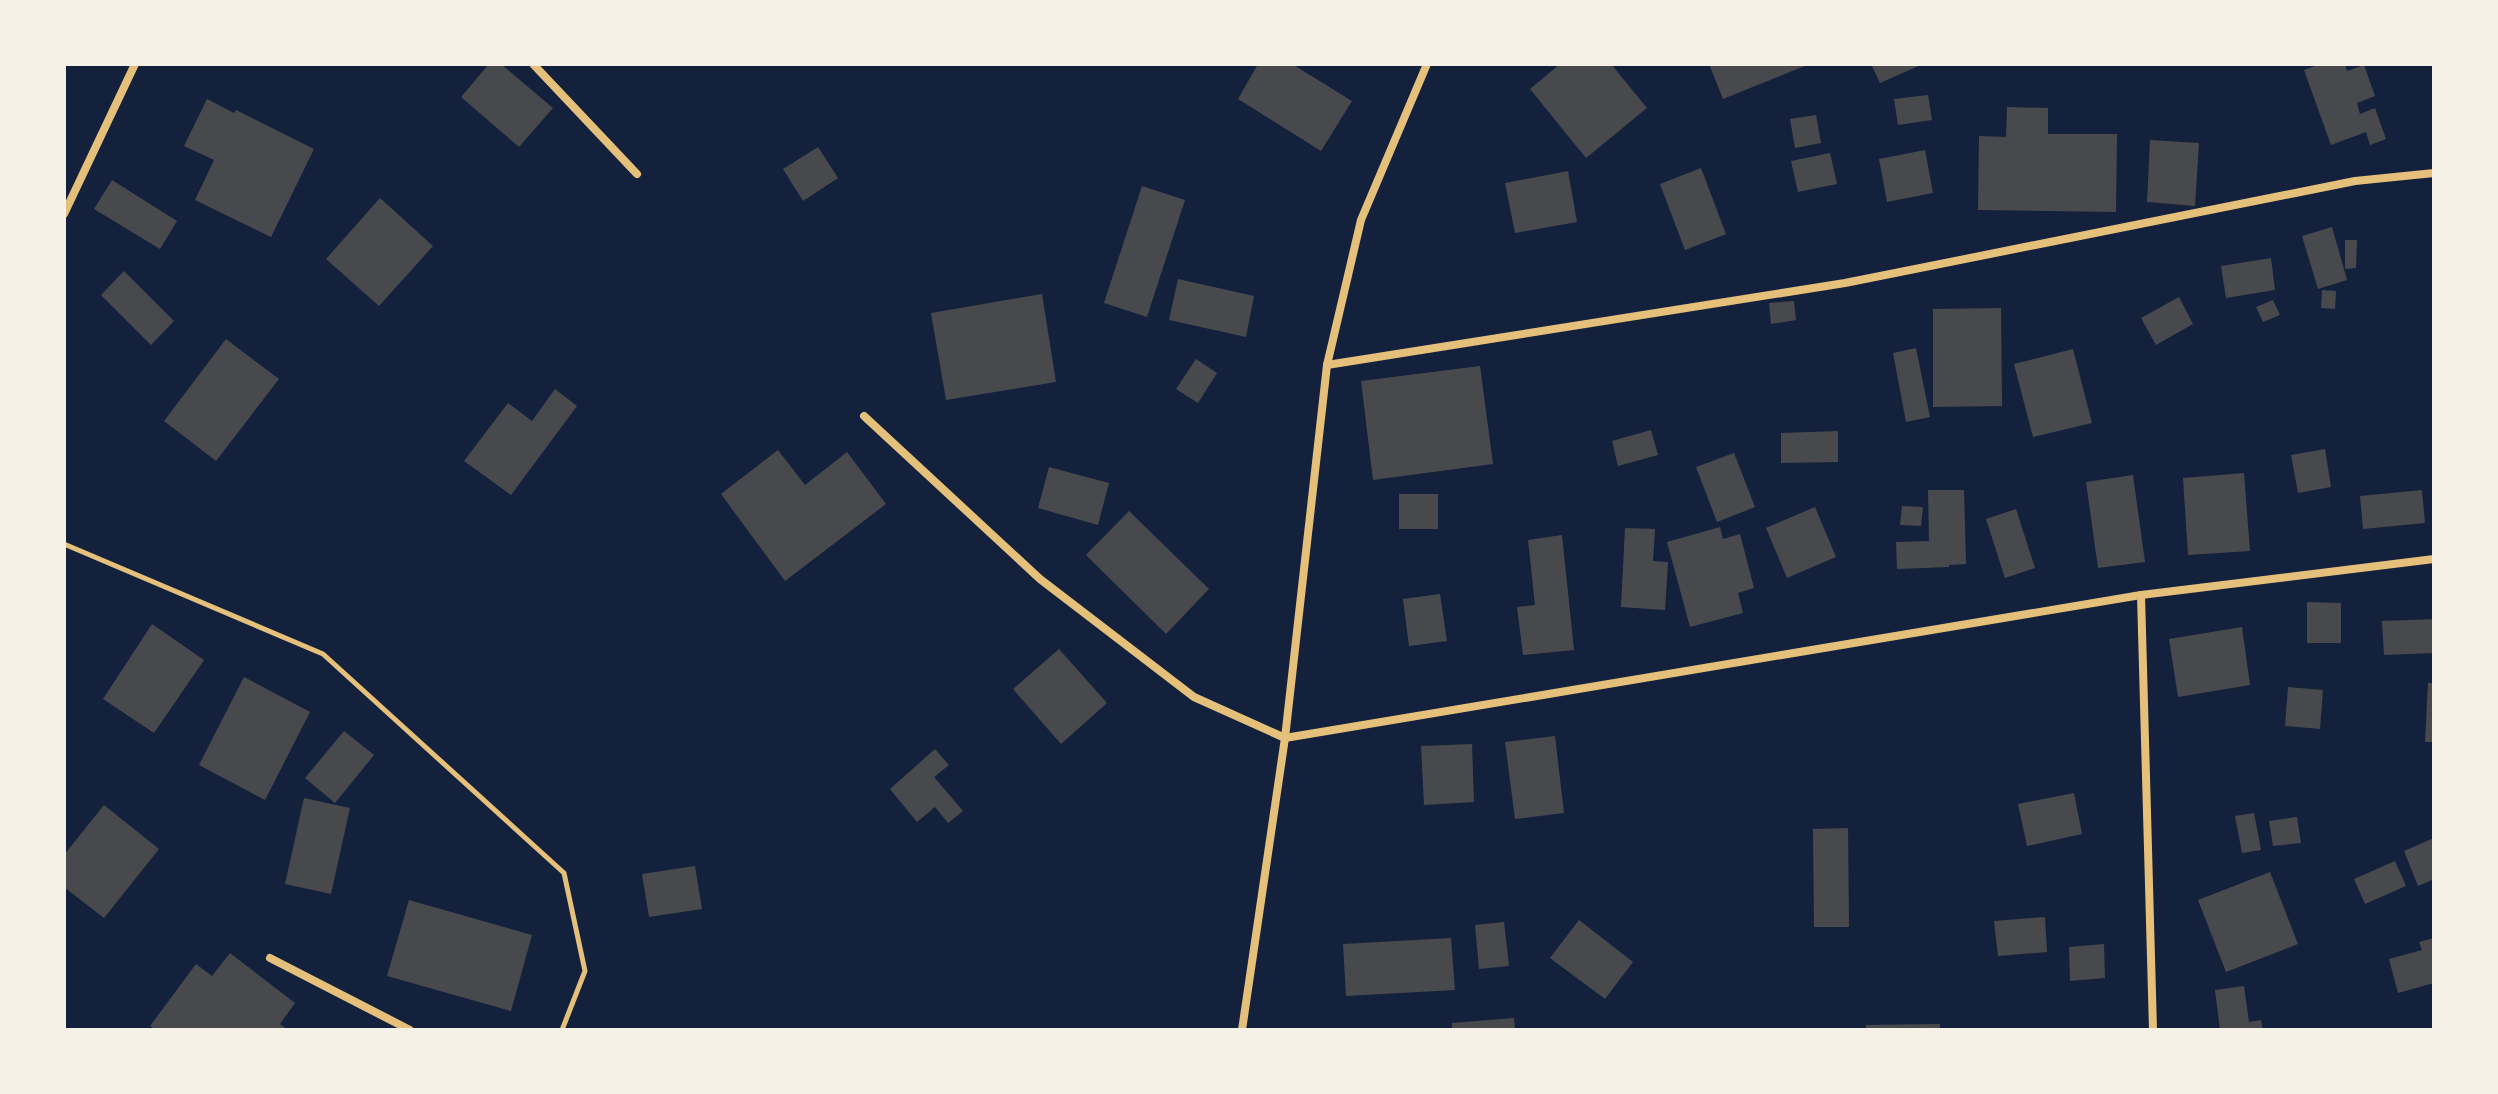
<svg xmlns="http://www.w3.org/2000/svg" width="2498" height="1094" viewBox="0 0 2498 1094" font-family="'Space Grotesk',sans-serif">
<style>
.building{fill:#48494c}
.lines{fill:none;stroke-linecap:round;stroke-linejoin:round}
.path{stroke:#e5c07b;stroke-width:5}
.minor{stroke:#e5c07b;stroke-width:8}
</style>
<rect width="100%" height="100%" fill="#14213d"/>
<g class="building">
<path d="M489 64H501L553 108 519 147 461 97Z"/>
<path d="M1258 64H1292L1352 101 1321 151 1238 99Z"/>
<path d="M1560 64H1611L1647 108 1586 158 1530 89Z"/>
<path d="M1709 64H1810L1723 99Z"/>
<path d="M1871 64H1923L1880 83Z"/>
<path d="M2320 64H2345L2347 71 2364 65 2375 96 2357 103 2360 114 2375 108 2386 139 2370 145 2366 132 2331 145 2304 70Z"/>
<path d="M1928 95 1932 120 1898 125 1894 99Z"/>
<path d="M207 99 234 113 236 110 314 149 271 237 195 200 214 160 184 146Z"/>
<path d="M2007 107 2048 108V134H2117L2116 212 1978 210 1979 136 2006 137Z"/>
<path d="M1816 115 1821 143 1795 148 1790 119Z"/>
<path d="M2150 140 2199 143 2195 206 2147 202Z"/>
<path d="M818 147 838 178 803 201 783 169Z"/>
<path d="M1925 150 1933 193 1887 202 1879 159Z"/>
<path d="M1830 153 1837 184 1798 192 1791 161Z"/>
<path d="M1701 168 1726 234 1685 250 1660 184Z"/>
<path d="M1568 171 1577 222 1515 233 1505 183Z"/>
<path d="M112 180 177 221 160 249 94 209Z"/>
<path d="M1142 186 1185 200 1147 317 1104 303Z"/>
<path d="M380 198 433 246 379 306 326 259Z"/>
<path d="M2332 227 2347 280 2318 289 2302 236Z"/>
<path d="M2345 240H2357L2356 268 2345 269Z"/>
<path d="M2271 258 2275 290 2226 298 2221 266Z"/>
<path d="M124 271 174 321 151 345 101 295Z"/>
<path d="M1178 279 1254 296 1246 337 1169 320Z"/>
<path d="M2322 290 2336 291 2335 309 2321 308Z"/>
<path d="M1042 294 1056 382 946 400 931 313Z"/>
<path d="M2179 297 2193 324 2156 345 2141 318Z"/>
<path d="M2273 300 2280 315 2263 322 2256 307Z"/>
<path d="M1794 301 1796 320 1771 324 1769 303Z"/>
<path d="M2001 308 2002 406 1933 407V309Z"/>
<path d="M226 339 279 379 216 461 164 421Z"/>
<path d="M1916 348 1930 417 1906 422 1893 353Z"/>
<path d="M2073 349 2092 423 2033 437 2014 364Z"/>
<path d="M1196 359 1217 373 1198 403 1176 389Z"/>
<path d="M1480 366 1493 464 1373 480 1361 381Z"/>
<path d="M555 389 577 406 511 495 464 461 508 403 532 421Z"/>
<path d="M1651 430 1658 455 1618 466 1612 441Z"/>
<path d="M1838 431V462L1781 463V433Z"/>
<path d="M2325 449 2331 487 2298 493 2291 455Z"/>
<path d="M778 450 805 485 847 452 886 504 785 581 721 494Z"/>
<path d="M1734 453 1755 507 1717 522 1696 467Z"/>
<path d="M1049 467 1109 483 1098 525 1038 508Z"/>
<path d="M2244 473 2250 551 2188 555 2183 478Z"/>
<path d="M2133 475 2145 562 2098 568 2086 482Z"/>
<path d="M1928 490H1964L1966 564 1949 565V567L1897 569 1896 542 1929 541Z"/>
<path d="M2422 490 2425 523 2363 529 2360 496Z"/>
<rect x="1399" y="494" width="39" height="35"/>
<path d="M1902 506 1923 507 1921 526 1900 525Z"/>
<path d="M1815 507 1836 557 1787 578 1766 528Z"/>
<path d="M2016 509 2035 568 2005 578 1986 519Z"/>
<path d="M1129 511 1209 589 1166 634 1086 555Z"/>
<path d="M1720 527 1723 539 1740 534 1754 588 1738 593 1743 613 1690 627 1667 542Z"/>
<path d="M1625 528 1655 529 1653 561 1668 562 1665 610 1621 607Z"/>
<path d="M1562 535 1574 650 1523 655 1517 607 1535 605 1528 540Z"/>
<path d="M1440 594 1447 641 1409 646 1403 599Z"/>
<path d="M2307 602 2341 603V643H2307Z"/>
<path d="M2434 619V653L2384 655 2382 621Z"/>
<path d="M152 624 204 660 154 733 103 699Z"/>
<path d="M2242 627 2250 685 2178 697 2169 639Z"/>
<path d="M1059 649 1107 703 1061 744 1013 689Z"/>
<path d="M244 677 310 712 265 800 199 765Z"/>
<path d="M2428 683H2434V742H2425Z"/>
<path d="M2288 687 2323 690 2320 729 2285 726Z"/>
<path d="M344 731 374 755 335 803 305 778Z"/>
<path d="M1555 736 1564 813 1515 819 1505 742Z"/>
<path d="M1472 744 1474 802 1424 805 1421 746Z"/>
<path d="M935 749 949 765 934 777 963 811 948 823 935 807 917 822 890 789Z"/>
<path d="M2074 793 2082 834 2027 846 2018 804Z"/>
<path d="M304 798 350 808 331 894 285 884Z"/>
<path d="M104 805 159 849 104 918 64 887V855Z"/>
<path d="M2254 813 2261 850 2242 853 2235 816Z"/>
<path d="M2297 817 2301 843 2273 846 2269 821Z"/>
<path d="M1848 828 1849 927H1814L1813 829Z"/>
<path d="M2434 838V879L2418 886 2404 851Z"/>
<path d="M2395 861 2406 886 2365 904 2354 879Z"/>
<path d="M695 866 702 909 649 917 642 874Z"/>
<path d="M2270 872 2298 944 2226 972 2198 900Z"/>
<path d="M409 900 532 935 511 1011 387 976Z"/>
<path d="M2045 917 2047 952 1998 956 1994 921Z"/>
<path d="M1579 920 1633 962 1605 999 1550 958Z"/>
<path d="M1504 922 1509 966 1479 969 1475 925Z"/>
<path d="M1451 938 1455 990 1346 996 1343 944Z"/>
<path d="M2434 938V983L2398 993 2389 959 2422 950 2419 942Z"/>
<path d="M2104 944 2105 978 2070 981 2069 947Z"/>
<path d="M230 953 295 1003 280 1024 285 1028 283 1030H156L150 1026 196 964 212 976Z"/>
<path d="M2244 986 2249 1022 2261 1020 2263 1030H2220L2215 990Z"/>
<path d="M1514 1018 1515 1030H1452V1023Z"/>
<path d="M1940 1024V1030H1866V1025Z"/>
</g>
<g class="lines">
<path class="path" d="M64 544 323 654 564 873 585 971 562 1030"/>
<g class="minor">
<path d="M533 64 637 174"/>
<path d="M64 214 135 64"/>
<path d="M1327 365 1845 283 2355 181 2434 173"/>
<path d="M864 416 1040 579 1194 697 1285 738 2141 595 2434 559"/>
<path d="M2141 595 2153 1030"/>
<path d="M270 958 410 1030"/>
<path d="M1242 1030 1285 738 1327 365 1361 220 1427 64"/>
</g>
</g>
<rect width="2498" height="1094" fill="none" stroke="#f6f1e7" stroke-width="132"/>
</svg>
